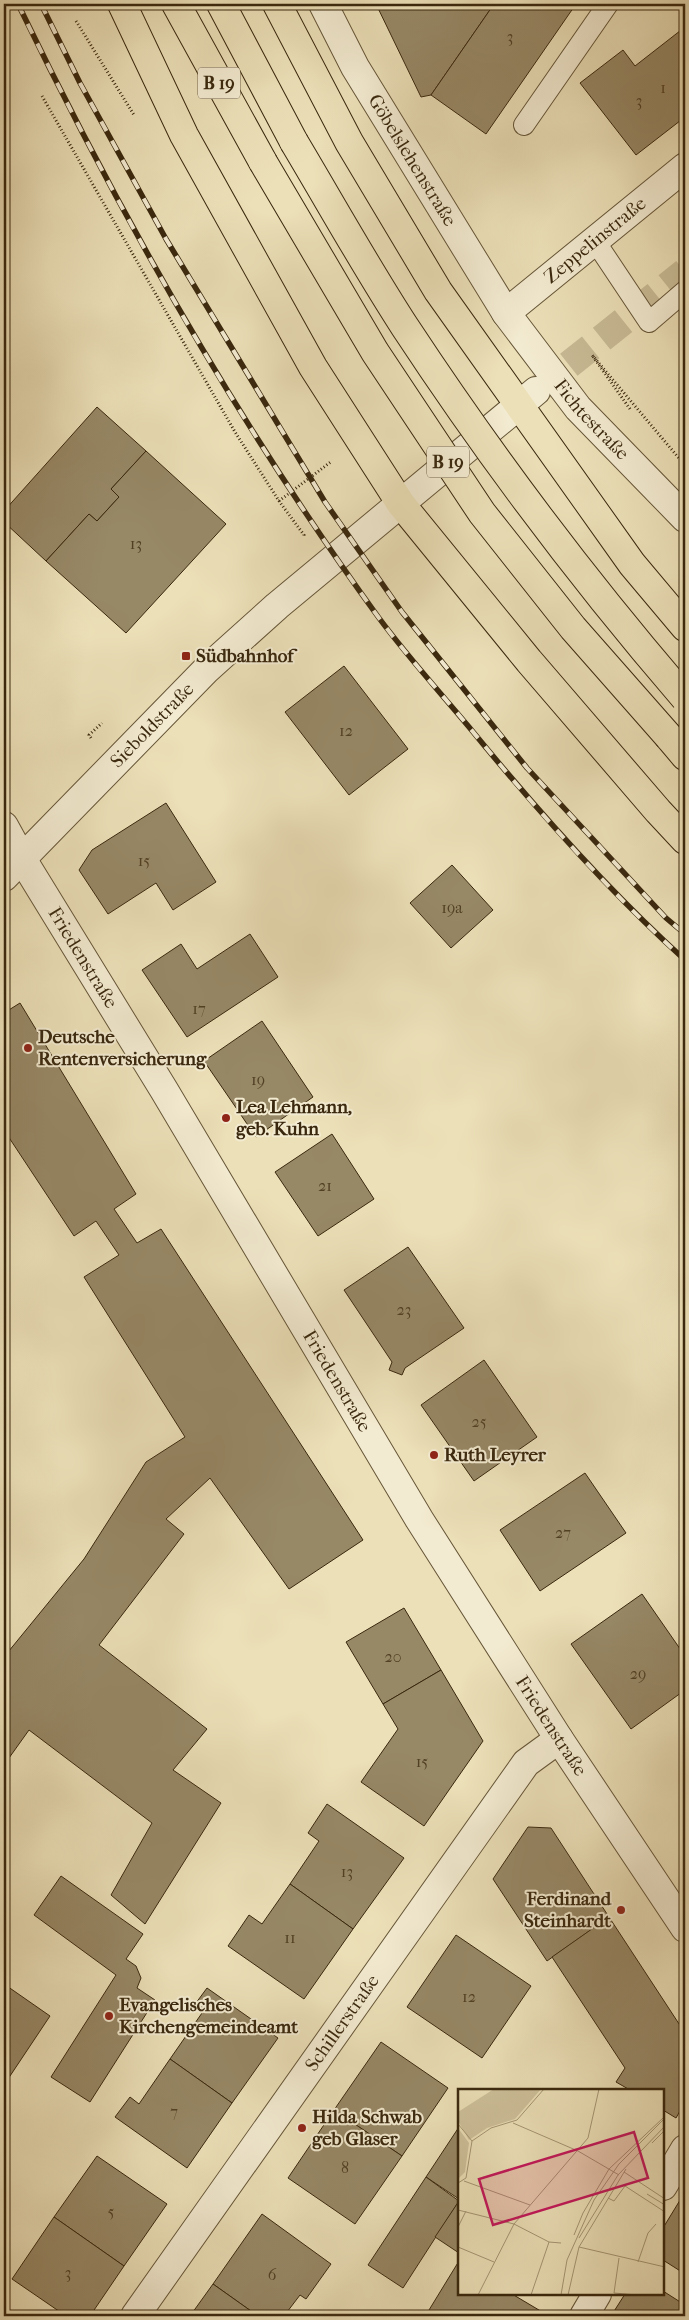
<svg xmlns="http://www.w3.org/2000/svg" width="689" height="2320" viewBox="0 0 689 2320" font-family="'IM FELL French Canon',serif">
<style>
.building{fill:#978866;stroke:#3a280e}
.lines{fill:none;stroke-linecap:round;stroke-linejoin:round}
.tertiary-tunnel{stroke:#c8bb96;stroke-width:28;stroke-dasharray:28 14;stroke-linecap:butt}
.service-casing{stroke:#665638;stroke-width:22}
.minor-casing{stroke:#665638;stroke-width:30}
.tertiary-casing{stroke:#665638;stroke-width:30}
.primary-casing{stroke:#3a280e;stroke-width:30}
.path{stroke:#3a280e;stroke-width:3;stroke-dasharray:1 2.5;stroke-linecap:butt}
.service{stroke:#f3ebd1;stroke-width:20}
.minor{stroke:#f3ebd1;stroke-width:28}
.tertiary{stroke:#f3ebd1;stroke-width:28}
.primary{stroke:#ece0b8;stroke-width:28}
.rail-casing{stroke:#3a280e;stroke-width:5.5}
.rail{stroke:#f3ebd1;stroke-width:4;stroke-dasharray:11;stroke-linecap:butt}
.primary-bridge-casing{stroke:#3a280e;stroke-width:30;stroke-linecap:butt}
.primary-bridge{stroke:#ece0b8;stroke-width:28}
.poi-dot{fill:#8f2418;stroke:#f3ebd1;stroke-width:2}
.labels{text-anchor:middle;dominant-baseline:central;stroke-width:4;stroke-linejoin:round;paint-order:stroke}
.number-label{font-size:16px;fill:#514024}
.shield{fill:#f3ebd1;stroke:#726248;stroke-width:1}
.shield-label{font-size:18px;font-weight:bold;fill:#3a280e}
.street-label{font-size:19px;fill:#3a280e;stroke:#f3ebd1}
.poi-label{font-size:19px;font-weight:bold;fill:#3a280e;stroke:#f3ebd1;text-anchor:start}
.inset-road{fill:none;stroke:#a59674;stroke-width:1}
.view{fill:#c2185b;fill-opacity:0.15;stroke:#c2185b;stroke-width:2.5}
.inset-edge{fill:none;stroke:#3a280e;stroke-width:2.5}
</style>
<rect width="100%" height="100%" fill="#ece0b8"/>
<filter id="stains"><feTurbulence type="fractalNoise" baseFrequency=".004" numOctaves="4"/><feColorMatrix values="0 0 0 0 .2 0 0 0 0 .09 0 0 0 0 .02 0 0 0 .5 -.17"/></filter>
<radialGradient id="worn" r=".72"><stop offset=".6" stop-color="#630" stop-opacity="0"/><stop offset="1" stop-color="#630" stop-opacity=".3"/></radialGradient>
<g class="building">
<path d="M376 4H494L431 95 421 97Z"/>
<path d="M494 4H576L486 134 431 95Z"/>
<path d="M685 27V117L636 155 580 83 623 50 635 66Z"/>
<path d="M97 407 146 451 111 489 119 497 97 521 89 514 46 561 4 522V511Z"/>
<path d="M146 451 226 524 126 633 46 561 89 514 97 521 119 497 111 489Z"/>
<path d="M344 666 408 749 349 795 285 712Z"/>
<path d="M166 803 216 882 173 910 156 883 108 914 79 870 92 850Z"/>
<path d="M452 865 493 910 451 948 410 903Z"/>
<path d="M250 934 278 977 187 1037 142 970 181 944 197 969Z"/>
<path d="M20 1003 136 1194 114 1209 137 1243 161 1229 363 1540 289 1589 210 1478 166 1519 184 1534 99 1645 207 1729 173 1770 221 1803 145 1924 111 1895 152 1823 29 1730 4 1765V1657L84 1559 146 1462 185 1437 84 1277 119 1255 96 1221 74 1236 4 1130V1013Z"/>
<path d="M262 1021 313 1097 256 1137 204 1061Z"/>
<path d="M332 1134 374 1199 318 1236 275 1172Z"/>
<path d="M408 1247 464 1328 405 1368 402 1375 389 1370 392 1362 344 1290Z"/>
<path d="M484 1360 537 1437 474 1481 421 1405Z"/>
<path d="M585 1473 626 1533 540 1591 500 1530Z"/>
<path d="M642 1594 685 1656V1690L631 1729 571 1644Z"/>
<path d="M404 1608 441 1670 383 1704 346 1642Z"/>
<path d="M441 1670 483 1741 424 1826 361 1782 398 1729 383 1704Z"/>
<path d="M327 1804 404 1858 353 1929 290 1884 319 1841 308 1833Z"/>
<path d="M528 1827 551 1828 609 1917 547 1961 493 1879Z"/>
<path d="M61 1876 143 1934 126 1959 136 1966 141 1978 137 1988 155 2000 90 2102 51 2077 116 1975 34 1915Z"/>
<path d="M290 1884 353 1929 304 1999 228 1946 249 1915 262 1924Z"/>
<path d="M609 1917 685 2033V2102L676 2118 663 2110V2090H630L616 2082 625 2068 552 1957Z"/>
<path d="M456 1935 531 1986 482 2058 407 2007Z"/>
<path d="M4 1984 50 2016 4 2085Z"/>
<path d="M207 1988 278 2038 232 2103 170 2059 202 2013 193 2007Z"/>
<path d="M381 2042 448 2088 402 2156 334 2110Z"/>
<path d="M170 2059 232 2103 187 2168 115 2117 130 2097 139 2104Z"/>
<path d="M334 2110 402 2156 355 2224 288 2178Z"/>
<path d="M459 2127V2199L426 2177Z"/>
<path d="M97 2156 167 2204 124 2266 54 2217Z"/>
<path d="M426 2177 459 2201 403 2288 368 2265Z"/>
<path d="M685 2192V2274L663 2260V2228Z"/>
<path d="M459 2201V2253L435 2237Z"/>
<path d="M262 2214 331 2264 306 2299 300 2295 284 2316H258L213 2284Z"/>
<path d="M54 2217 124 2266 90 2316H66L12 2279Z"/>
<path d="M459 2261V2294H512L549 2316H439L429 2310Z"/>
<path d="M213 2284 258 2316H190Z"/>
<path d="M663 2291 685 2305V2316H611L625 2294H663Z"/>
</g>
<g class="lines">
<path class="tertiary-tunnel" d="M536 391 685 272"/>
<defs>
<g id="service">
<path d="M524 125 608 4"/>
<path d="M595 241 649 322 685 291"/>
</g>
<g id="minor">
<path id="s1" d="M323 4 355 67 506 313 578 408 685 518"/>
<path id="s2" d="M506 313 685 167"/>
<path id="s3" d="M21 857 164 1090 419 1519 559 1739 685 1928"/>
<path d="M663 2186 685 2149"/>
<path id="s4" d="M135 2316 526 1763 559 1739"/>
<path d="M584 2316 597 2294"/>
</g>
<g id="tertiary">
<path d="M4 826 21 857"/>
<path id="s5" d="M4 877 207 669 277 606 536 391"/>
</g>
<g id="primary">
<path d="M122 4 184 135 313 367 401 504 529 661 658 811 685 840"/>
<path d="M176 4 263 162"/>
<path d="M221 4 294 142"/>
<path d="M277 4 349 142 438 291 632 564 685 627"/>
<path d="M669 737 685 756"/>
</g>
</defs>
<use href="#service" class="service-casing"/>
<use href="#minor" class="minor-casing"/>
<use href="#tertiary" class="tertiary-casing"/>
<use href="#primary" class="primary-casing"/>
<g class="path">
<path d="M76 21 134 115"/>
<path d="M42 96 235 432 279 501 304 535 303 537"/>
<path d="M630 409 592 355 683 463"/>
<path d="M279 501 332 461"/>
<path d="M91 738 89 735 102 723"/>
</g>
<use href="#service" class="service"/>
<use href="#minor" class="minor"/>
<use href="#tertiary" class="tertiary"/>
<use href="#primary" class="primary"/>
<defs>
<g id="rail">
<path d="M18 4C121 217 239 426 379 618 407 656 439 691 469 727 536 809 607 890 685 960"/>
<path d="M41 4 80 83 166 239 325 502 402 612 527 768 666 918 685 934"/>
</g>
</defs>
<use href="#rail" class="rail-casing"/>
<use href="#rail" class="rail"/>
<defs>
<g id="primary-bridge">
<path d="M294 142C331 204 366 267 405 327 490 456 584 581 685 698"/>
<path d="M263 162 375 352 482 513 573 628 669 737"/>
</g>
</defs>
<use href="#primary-bridge" class="primary-bridge-casing"/>
<use href="#primary-bridge" class="primary-bridge"/>
</g>
<g class="poi-dot">
<rect x="181" y="651" width="10" height="10" rx="2.5"/>
<circle cx="28" cy="1048" r="5"/>
<circle cx="226" cy="1118" r="5"/>
<circle cx="434" cy="1455" r="5"/>
<circle cx="621" cy="1910" r="5"/>
<circle cx="109" cy="2016" r="5"/>
<circle cx="302" cy="2128" r="5"/>
</g>
<g class="labels">
<g class="number-label">
<text x="510" y="36">3</text>
<text x="663" y="87">1</text>
<text x="639" y="100">3</text>
<text x="136" y="543">13</text>
<text x="346" y="730">12</text>
<text x="144" y="860">15</text>
<text x="452" y="907">19a</text>
<text x="199" y="1008">17</text>
<text x="258" y="1079">19</text>
<text x="325" y="1185">21</text>
<text x="404" y="1309">23</text>
<text x="479" y="1421">25</text>
<text x="563" y="1532">27</text>
<text x="393" y="1656">20</text>
<text x="638" y="1673">29</text>
<text x="422" y="1761">15</text>
<text x="347" y="1871">13</text>
<text x="290" y="1937">11</text>
<text x="469" y="1996">12</text>
<text x="174" y="2111">7</text>
<text x="345" y="2167">8</text>
<text x="111" y="2211">5</text>
<text x="68" y="2272">3</text>
<text x="272" y="2274">6</text>
</g>
<g class="shield">
<rect x="198" y="67.5" width="42" height="31" rx="4"/>
<rect x="427" y="446.5" width="42" height="31" rx="4"/>
</g>
<g class="shield-label">
<text x="219" y="83">B 19</text>
<text x="448" y="462">B 19</text>
</g>
<g class="street-label">
<text stroke="none"><textPath href="#s1" startOffset="180">Göbelslehenstraße</textPath></text>
<text stroke="none"><textPath href="#s2" startOffset="115">Zeppelinstraße</textPath></text>
<text stroke="none"><textPath href="#s1" startOffset="496">Fichtestraße</textPath></text>
<text stroke="none"><textPath href="#s5" startOffset="212">Sieboldstraße</textPath></text>
<text stroke="none"><textPath href="#s3" startOffset="118">Friedenstraße</textPath></text>
<text stroke="none"><textPath href="#s3" startOffset="612">Friedenstraße</textPath></text>
<text stroke="none"><textPath href="#s3" startOffset="1018">Friedenstraße</textPath></text>
<text stroke="none"><textPath href="#s4" startOffset="359">Schillerstraße</textPath></text>
</g>
<g class="poi-label">
<text x="196" y="656">Südbahnhof</text>
<text x="38" y="1037">Deutsche<tspan x="38" dy="22">Rentenversicherung</tspan></text>
<text x="236" y="1107">Lea Lehmann,<tspan x="236" dy="22">geb. Kuhn</tspan></text>
<text x="444" y="1455">Ruth Leyrer</text>
<text x="611" y="1899" text-anchor="end">Ferdinand<tspan x="611" dy="22">Steinhardt</tspan></text>
<text x="119" y="2005">Evangelisches<tspan x="119" dy="22">Kirchengemeindeamt</tspan></text>
<text x="312" y="2117">Hilda Schwab<tspan x="312" dy="22">geb Glaser</tspan></text>
</g>
</g>
<g transform="translate(458 2089)">
<rect width="206" height="206" fill="#ece0b8"/>
<path d="M36 0H83L57 30 29 39 11 51 0 32V23ZM0 39 11 54 7 83 0 90Z" fill="#cec19b"/>
<path class="inset-road" d="M55 34 120 62 161 86M0 35 14 52M194 54 207 41M166 83 207 110M6 92 72 116M0 94 8 89 14 52 33 39 59 31 86 0M189 105 207 116M150 109 156 112 167 97 207 123M0 121 56 135 91 153 103 154M0 138 8 122M116 146 125 124 151 80 205 29M121 149 160 86 207 37M0 158 36 173M121 158 207 178M161 169 156 204 179 206M180 173 190 144 198 135M20 206 56 135 130 49 141 0M73 206 91 153M103 206 109 171 136 111 161 75 207 29M110 206 121 158 168 80"/>
<path class="view" d="M176 43 190 89 35 136 21 90Z"/>
<rect width="206" height="206" class="inset-edge"/>
</g>
<rect width="689" height="2320" fill="none" stroke="#ece0b8" stroke-width="20"/>
<rect x="5" y="5" width="679" height="2310" fill="none" stroke="#3a280e" stroke-width="2.5"/>
<rect x="10" y="10" width="669" height="2300" fill="none" stroke="#3a280e"/>
<rect width="100%" height="100%" filter="url(#stains)"/>
<rect width="100%" height="100%" fill="url(#worn)"/>
</svg>
